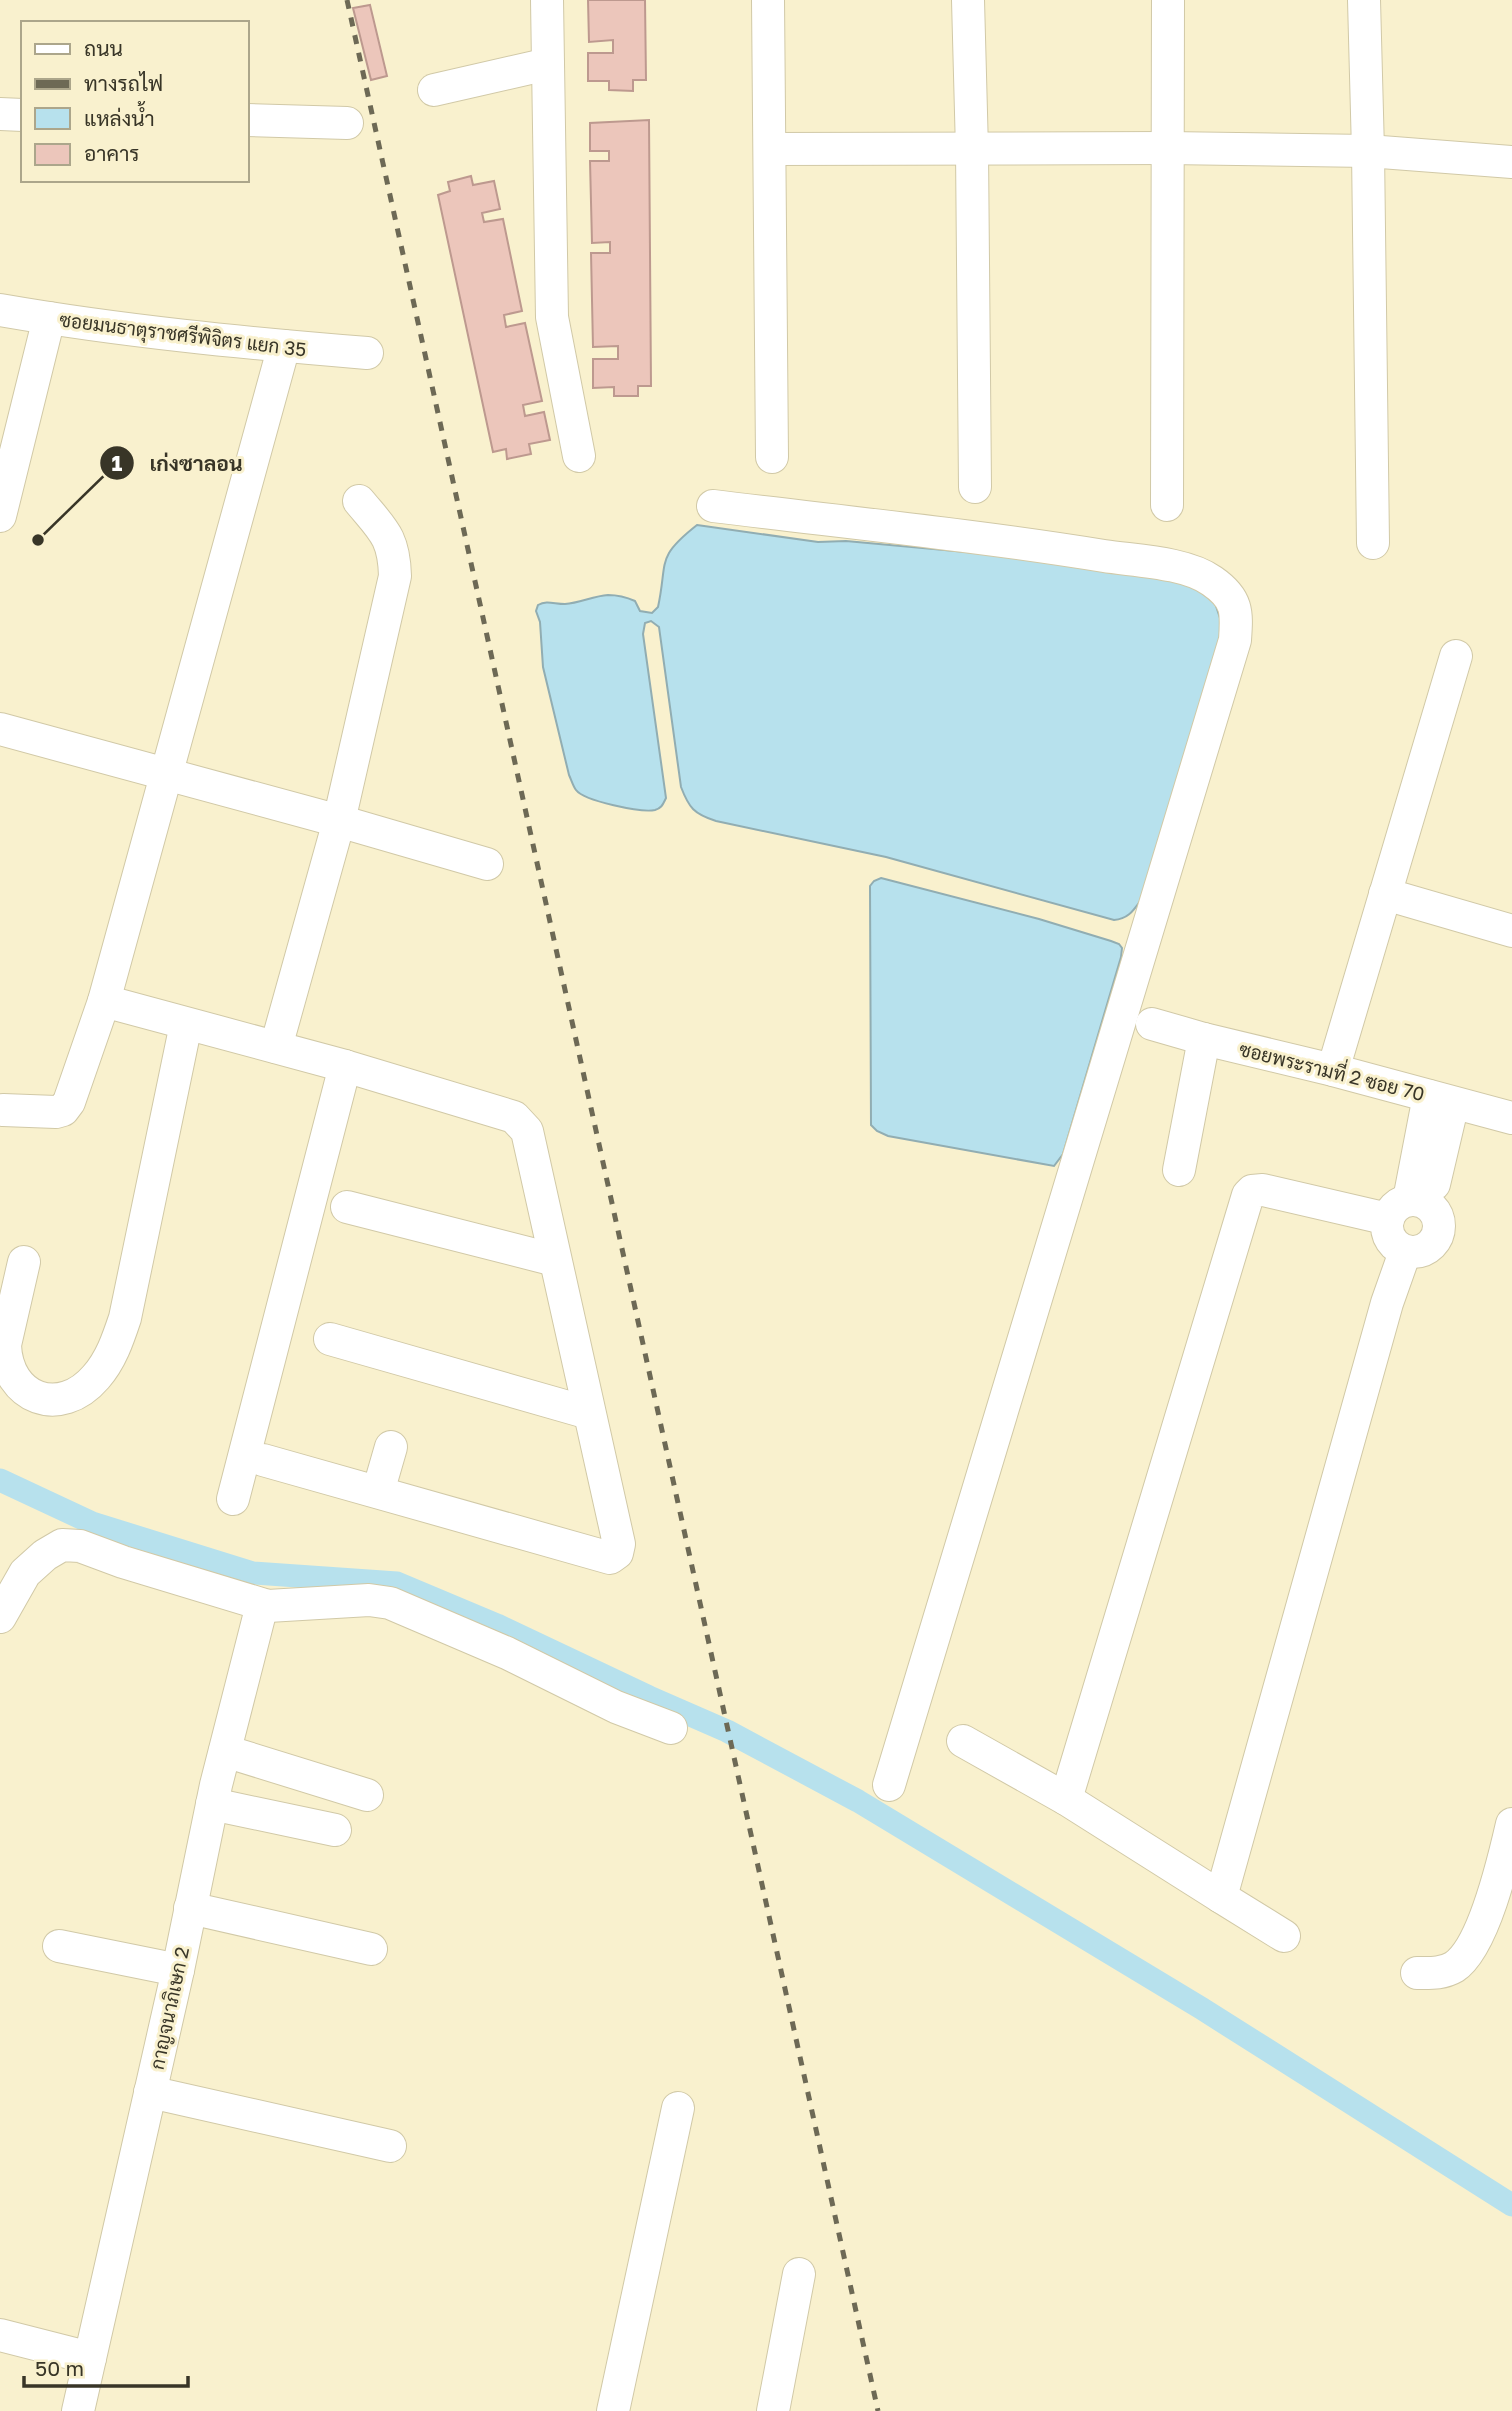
<svg xmlns="http://www.w3.org/2000/svg" width="1512" height="2411" viewBox="0 0 1512 2411" font-family="'Golos Text',Sarabun,sans-serif">
<style>
.water{fill:#b7e1ed;stroke:#91adb2;stroke-width:2}
.lines{fill:none;stroke-linecap:round;stroke-linejoin:round}
.canal{stroke:#b7e1ed;stroke-width:23}
.building{fill:#ecc6bb;stroke:#bd998f;stroke-width:2}
.minor-casing{stroke:#d1c9a7;stroke-width:34}
.minor{stroke:#fff;stroke-width:32}
.rail{stroke:#6d6955;stroke-width:5;stroke-dasharray:9 9;stroke-linecap:butt}
.labels{text-anchor:middle;dominant-baseline:central;stroke-width:6;stroke-linejoin:round;paint-order:stroke}
.street-label{font-size:19px;fill:#383527;stroke:#f9f1ce}
.leader{fill:none;stroke:#383527;stroke-width:2.5}
.callout-dot{fill:#383527;stroke:#f9f1ce;stroke-width:2.5}
.mark-label{font-size:21px;text-anchor:middle;font-weight:bold;fill:#fff}
.callout-label{font-size:21px;text-anchor:middle;font-weight:bold;fill:#383527;stroke:#f9f1ce;stroke-width:6;stroke-linejoin:round;paint-order:stroke}
</style>
<rect width="100%" height="100%" fill="#f9f1ce"/>
<g class="water">
<path d="M697 525 818 542 846 541 1033 558 1178 579 1201 592 1215 603 1223 627 1141 900C1133 911 1128 919 1114 920L886 857 716 821C694 814 689 808 681 787L659 627 651 621 645 623 643 634 666 798C663 804 662 808 655 810 642 813 584 801 576 790 573 786 571 779 569 775L543 667 540 622 536 611 538 605C547 600 554 604 565 604 580 603 593 596 608 595 618 595 626 597 635 601L640 611 652 613 658 607C668 561 655 558 697 525Z"/>
<path d="M881 878 1039 919 1111 941 1119 944 1122 948 1121 957 1063 1154 1054 1166 888 1136 877 1131 871 1125 870 886 874 881Z"/>
</g>
<g class="lines">
<path class="canal" d="M0 1480 92 1523 253 1573 397 1583 497 1625 649 1697 727 1731 858 1801 1201 2008 1512 2205"/>
</g>
<g class="building">
<path d="M588 0H645L646 80H633V91L609 90V81H588V53H613V40L589 42Z"/>
<path d="M370 5 387 76 371 80 353 8Z"/>
<path d="M649 120 651 386H638V396H614V387L593 388V359H618V346L593 347 591 253H610V242L592 243 590 161H609V151H590V123Z"/>
<path d="M471 176 473 185 494 181 500 209 482 213 484 222 503 219 522 311 504 315 506 327 525 323 542 401 523 405 525 416 544 412 550 440 529 444 531 454 507 459 506 449 493 452 438 195 450 191 448 182Z"/>
</g>
<g class="lines">
<defs>
<g id="minor">
<path d="M547 0 552 317 579 456"/>
<path d="M768 0 772 457"/>
<path d="M968 0 972 150 975 487"/>
<path d="M1364 0 1368 151 1373 543"/>
<path d="M434 90 548 64"/>
<path d="M0 114 23 115"/>
<path d="M247 120 347 123"/>
<path d="M771 149 1168 148 1368 151 1512 162"/>
<path d="M0 310C121 331 244 343 367 353"/>
<path d="M1167 505 1168 0"/>
<path d="M713 506C843 522 974 535 1104 556 1136 561 1185 562 1212 581 1238 599 1237 612 1235 640L889 1785"/>
<path d="M0 516 49 318"/>
<path d="M0 729 339 821 487 864"/>
<path d="M1385 894 1512 931"/>
<path d="M104 1001 345 1066 514 1117 527 1131 619 1544 617 1553 610 1558 263 1460"/>
<path d="M1152 1024 1204 1039 1333 1070 1512 1118"/>
<path d="M276 1047 339 821 395 576C394 537 383 530 359 501"/>
<path d="M1333 1070 1456 656"/>
<path d="M3 1110 56 1112 63 1110 69 1102 104 1001 284 346"/>
<path d="M1179 1170 1204 1039"/>
<path d="M1434 1184 1453 1103"/>
<circle cx="1413" cy="1226" r="26"/>
<path d="M1409 1200 1429 1096"/>
<path d="M347 1207 555 1260"/>
<path d="M1388 1219 1263 1190 1252 1191 1248 1195 1066 1799 1221 1897 1387 1303 1405 1252"/>
<path d="M24 1262 5 1345C7 1399 60 1419 96 1377 111 1360 118 1339 125 1318L186 1024"/>
<path d="M330 1339 589 1413"/>
<path d="M378 1492 391 1447"/>
<path d="M233 1499 345 1066"/>
<path d="M0 1617 25 1573 45 1555 62 1545 80 1546 123 1562 268 1606 369 1600 390 1603 507 1653 616 1707 671 1728"/>
<path d="M963 1741 1066 1799"/>
<path d="M225 1751 367 1795"/>
<path d="M212 1804 335 1830"/>
<path d="M1221 1897 1284 1936"/>
<path d="M190 1908 371 1949"/>
<path d="M59 1946 178 1970"/>
<path d="M1417 1973C1430 1973 1442 1974 1454 1967 1484 1947 1504 1859 1512 1824"/>
<path d="M150 2092 390 2146"/>
<path d="M0 2335 90 2358"/>
<path d="M78 2411 178 1970 216 1785 262 1605"/>
<path d="M613 2411 678 2108"/>
<path d="M773 2411 799 2274"/>
</g>
</defs>
<use href="#minor" class="minor-casing"/>
<use href="#minor" class="minor"/>
<path class="rail" d="M347 0 878 2411"/>
</g>
<g class="labels">
<g class="street-label">
<text transform="translate(183 334) rotate(7)">ซอยมนธาตุราชศรีพิจิตร แยก 35</text>
<text transform="translate(1332 1071) rotate(14)">ซอยพระรามที่ 2 ซอย 70</text>
<text transform="translate(169 2008) rotate(-78)">กาญจนาภิเษก 2</text>
</g>
</g>
<path class="leader" d="M38 540L117 463"/>
<g class="callout-dot">
<circle cx="38" cy="540" r="7"/>
<circle cx="117" cy="463" r="18"/>
</g>
<g class="mark-label">
<text x="117" y="471">1</text>
</g>
<g class="callout-label">
<text x="196" y="471">เก่งซาลอน</text>
</g>
<rect x="21" y="21" width="228" height="161" fill="#f9f1ce" stroke="#aca68b" stroke-width="2"/>
<rect x="35" y="44" width="35" height="10" fill="#ffffff" stroke="#aca68b" stroke-width="2"/>
<text x="84" y="56" font-size="21" fill="#383527">ถนน</text>
<rect x="35" y="79" width="35" height="10" fill="#6d6955" stroke="#aca68b" stroke-width="2"/>
<text x="84" y="91" font-size="21" fill="#383527">ทางรถไฟ</text>
<rect x="35" y="108" width="35" height="21" fill="#b7e1ed" stroke="#aca68b" stroke-width="2"/>
<text x="84" y="126" font-size="21" fill="#383527">แหล่งน้ำ</text>
<rect x="35" y="144" width="35" height="21" fill="#ecc6bb" stroke="#aca68b" stroke-width="2"/>
<text x="84" y="161" font-size="21" fill="#383527">อาคาร</text>
<path d="M24 2376v10h164v-10" fill="none" stroke="#383527" stroke-width="3.5"/>
<text x="35" y="2376" font-size="21" fill="#383527" stroke="#f9f1ce" stroke-width="5" paint-order="stroke">50 m</text>
</svg>
